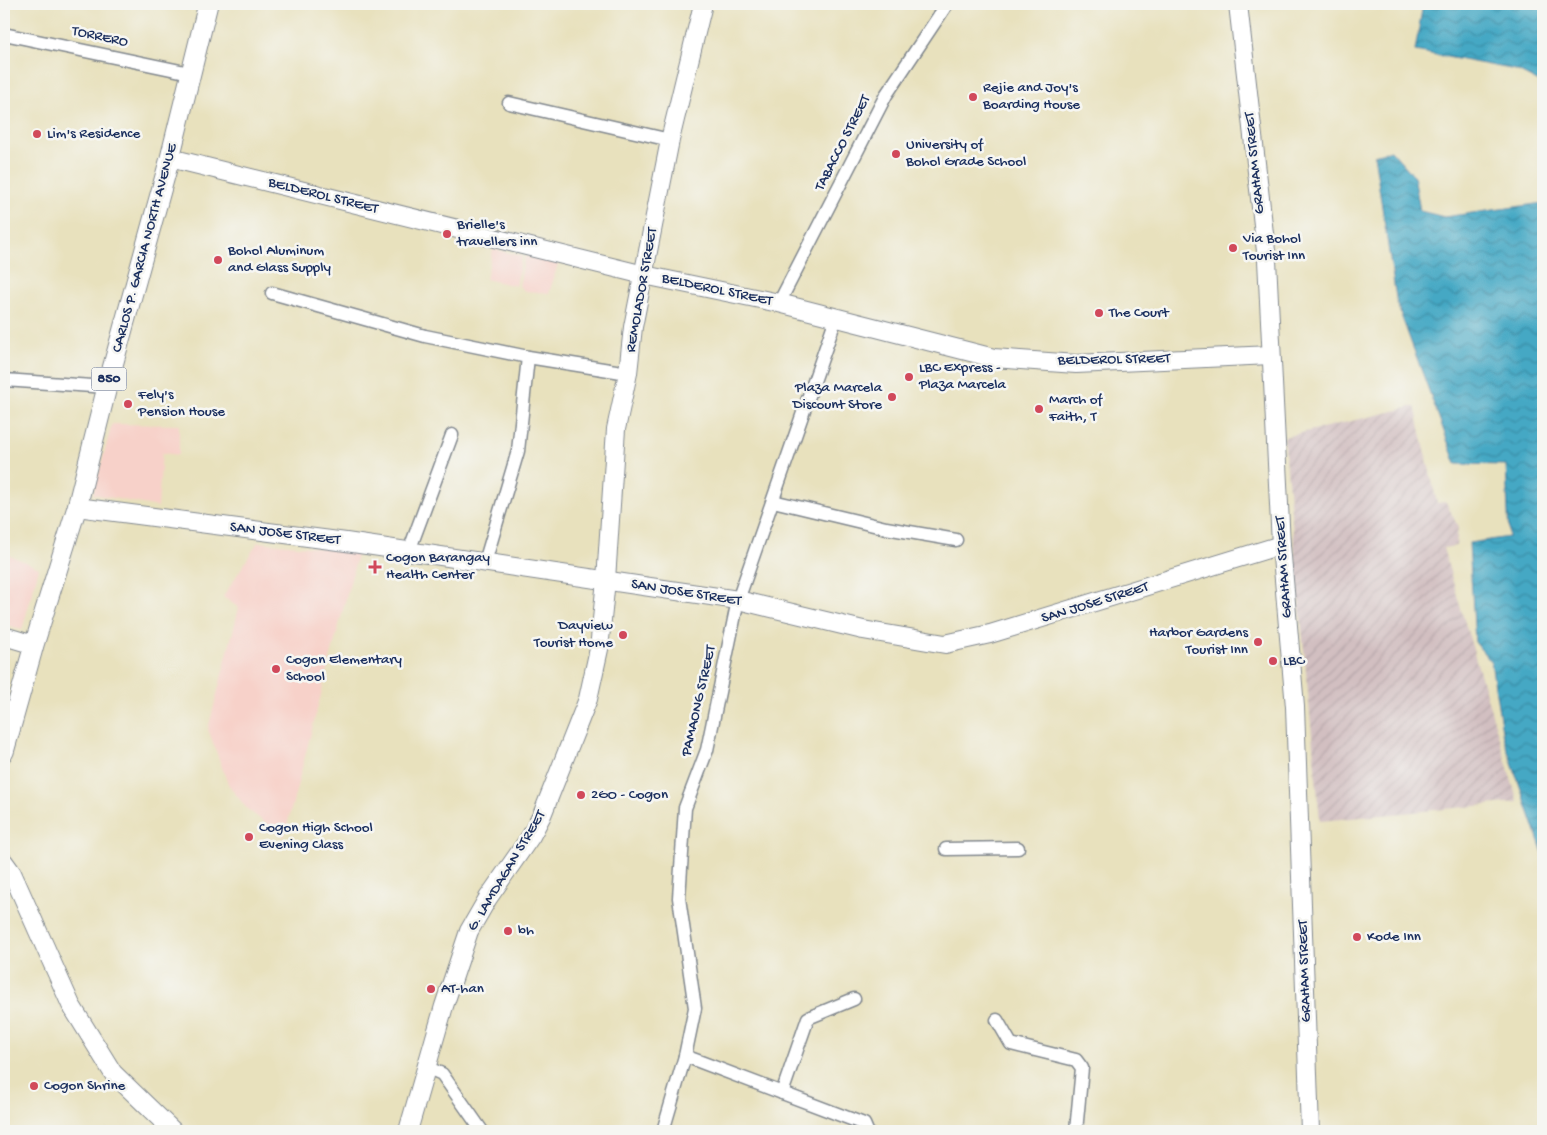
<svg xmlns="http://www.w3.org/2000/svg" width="1547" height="1135" viewBox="0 0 1547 1135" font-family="'Gochi Hand',sans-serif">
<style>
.built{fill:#f7d1c9}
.industrial{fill:url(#industrial-furrows)}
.water{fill:url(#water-waves);stroke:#306c91}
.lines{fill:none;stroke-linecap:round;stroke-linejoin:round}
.street-casing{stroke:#82888e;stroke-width:15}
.secondary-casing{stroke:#82888e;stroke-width:20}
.primary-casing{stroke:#82888e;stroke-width:21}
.street{stroke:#fff;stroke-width:12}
.secondary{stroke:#fff;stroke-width:18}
.primary{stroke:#fff;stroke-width:19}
.poi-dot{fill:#d1495b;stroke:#f6f6f2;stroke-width:2}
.labels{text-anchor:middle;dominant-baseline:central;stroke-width:5;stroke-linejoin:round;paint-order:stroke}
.shield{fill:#f6f6f2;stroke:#5d6b8a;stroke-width:1}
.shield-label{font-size:14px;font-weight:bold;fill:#1b2f5e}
.street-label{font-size:15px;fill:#1b2f5e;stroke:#f6f6f2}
.poi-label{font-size:15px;fill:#1b2f5e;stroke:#f6f6f2;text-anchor:start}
</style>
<defs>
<pattern id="industrial-furrows" width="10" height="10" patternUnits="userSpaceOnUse" patternTransform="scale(1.25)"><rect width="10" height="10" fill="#d2bfc1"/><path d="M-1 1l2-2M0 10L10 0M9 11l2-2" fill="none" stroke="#b4a4a8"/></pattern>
<pattern id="water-waves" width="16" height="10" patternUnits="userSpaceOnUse" patternTransform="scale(1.25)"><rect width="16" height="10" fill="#45a8c4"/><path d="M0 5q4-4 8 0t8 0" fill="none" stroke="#3989a2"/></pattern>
</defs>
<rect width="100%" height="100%" fill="#f6f6f2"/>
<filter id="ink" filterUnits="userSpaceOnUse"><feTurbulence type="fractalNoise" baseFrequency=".02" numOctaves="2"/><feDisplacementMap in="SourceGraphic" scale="10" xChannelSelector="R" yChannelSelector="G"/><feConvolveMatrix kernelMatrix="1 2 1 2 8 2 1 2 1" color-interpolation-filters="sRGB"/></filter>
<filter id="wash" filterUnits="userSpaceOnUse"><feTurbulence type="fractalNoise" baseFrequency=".0096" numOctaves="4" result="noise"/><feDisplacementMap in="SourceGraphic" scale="20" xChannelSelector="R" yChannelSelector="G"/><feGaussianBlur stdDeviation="1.12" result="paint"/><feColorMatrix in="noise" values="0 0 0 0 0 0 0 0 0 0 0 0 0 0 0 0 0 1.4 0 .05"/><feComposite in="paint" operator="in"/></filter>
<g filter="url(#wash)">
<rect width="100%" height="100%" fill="#e8e1bd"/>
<g class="built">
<path d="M493 249 522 256 516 286 486 279Z"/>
<path d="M525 256 558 264 549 293 525 291 519 286Z"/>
<path d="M112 424 179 425V455L162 453 158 507 93 494Z"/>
<path d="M258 542 358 552 284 837 247 809 228 784 208 729 239 608 223 597Z"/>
<path d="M4 553 39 568 22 630 4 624Z"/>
</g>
<path class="industrial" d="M1415 406 1437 503 1446 502 1458 527 1456 546 1443 548 1518 802 1320 821 1284 437Z"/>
<g class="water">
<path d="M1423 4H1543V84L1516 70 1415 51Z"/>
<path d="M1391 150 1414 176 1420 211 1444 217 1543 203V853L1503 737 1491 662 1475 642 1469 543 1509 537 1506 465 1456 464 1397 304 1374 155Z"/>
</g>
</g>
<g filter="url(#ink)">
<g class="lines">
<defs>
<g id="street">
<path d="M4 34 190 73"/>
<path d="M509 103 670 140"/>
<path d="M272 293 425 336 528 357 628 373"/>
<path d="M779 303 886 95 947 4"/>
<path d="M4 380 107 387"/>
<path d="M773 501 886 528 956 540"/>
<path d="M409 551 452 435"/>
<path d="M485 562 518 451 528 357"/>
<path d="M946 849 1018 848"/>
<path d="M997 1020 1011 1044 1076 1060 1082 1068 1076 1131"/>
<path d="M685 1056 864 1124 867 1131"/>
<path d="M426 1067 442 1074 482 1131"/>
<path d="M782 1093 808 1018 854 999"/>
<path d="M663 1131 685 1056 695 1008 679 898 685 808 707 750 738 600 836 318"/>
</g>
<g id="secondary">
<path d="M1238 4 1267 260 1281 545 1295 707 1310 1131"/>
<path d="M170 158 644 275 779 303 994 358 1076 364 1271 355"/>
<path d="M77 507 346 542 738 600 863 630 945 644 990 634 1281 545"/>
<path d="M4 636 34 645"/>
<path d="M4 862 12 873 71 1005 113 1073 173 1131"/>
<path d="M408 1131 444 1006 469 931 488 898 531 836 542 815 588 699 599 649 606 580 616 429 628 373 633 327 670 140 703 4"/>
</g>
<path id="primary" d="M4 752 34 645 77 507 107 387 170 158 208 4"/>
</defs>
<use href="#street" class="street-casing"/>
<use href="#secondary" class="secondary-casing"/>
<use href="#primary" class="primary-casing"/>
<use href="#street" class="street"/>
<use href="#secondary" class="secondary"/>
<use href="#primary" class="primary"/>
</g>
</g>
<g class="poi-dot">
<circle cx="973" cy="97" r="5"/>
<circle cx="37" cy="134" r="5"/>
<circle cx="896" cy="154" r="5"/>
<circle cx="447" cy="234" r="5"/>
<circle cx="1233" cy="248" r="5"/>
<circle cx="218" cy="260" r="5"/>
<circle cx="1099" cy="313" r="5"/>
<circle cx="909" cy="377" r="5"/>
<circle cx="892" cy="397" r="5"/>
<circle cx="128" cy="404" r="5"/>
<circle cx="1039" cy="409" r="5"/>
<path d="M372.5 559.5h5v5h5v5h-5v5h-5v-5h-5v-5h5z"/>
<circle cx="623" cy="635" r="5"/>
<circle cx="1258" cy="642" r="5"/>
<circle cx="1273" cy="661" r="5"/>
<circle cx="276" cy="669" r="5"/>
<circle cx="581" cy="795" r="5"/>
<circle cx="249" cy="837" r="5"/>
<circle cx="508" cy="931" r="5"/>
<circle cx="1357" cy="937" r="5"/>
<circle cx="431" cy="989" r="5"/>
<circle cx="34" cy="1086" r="5"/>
</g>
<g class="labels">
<rect class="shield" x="91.5" y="367.5" width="35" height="23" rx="4"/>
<g class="shield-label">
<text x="109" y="379">850</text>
</g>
<g class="street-label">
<text transform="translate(100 37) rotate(12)">TORRERO</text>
<text transform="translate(843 143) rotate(-63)">TABACCO STREET</text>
<text transform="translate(1255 163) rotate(-96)">GRAHAM STREET</text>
<text transform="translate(323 196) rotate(14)">BELDEROL STREET</text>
<text transform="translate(145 248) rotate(-75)">CARLOS P. GARCIA NORTH AVENUE</text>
<text transform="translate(642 290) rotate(-80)">REMOLADOR STREET</text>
<text transform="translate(717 290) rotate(12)">BELDEROL STREET</text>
<text transform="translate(1114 360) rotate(-1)">BELDEROL STREET</text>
<text transform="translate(285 534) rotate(7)">SAN JOSE STREET</text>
<text transform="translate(1284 567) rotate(-94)">GRAHAM STREET</text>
<text transform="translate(686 593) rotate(9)">SAN JOSE STREET</text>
<text transform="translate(1095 603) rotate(-17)">SAN JOSE STREET</text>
<text transform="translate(699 701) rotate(-77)">PAMAONG STREET</text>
<text transform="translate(507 871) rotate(-59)">G. LAMDAGAN STREET</text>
<text transform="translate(1305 971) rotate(-92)">GRAHAM STREET</text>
</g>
<g class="poi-label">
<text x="983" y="88">Rejie and Joy's<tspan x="983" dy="17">Boarding House</tspan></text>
<text x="47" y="134">Lim's Residence</text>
<text x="906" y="145">University of<tspan x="906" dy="17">Bohol Grade School</tspan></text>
<text x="457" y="225">Brielle's<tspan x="457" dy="17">travellers inn</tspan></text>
<text x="1243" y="239">Via Bohol<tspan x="1243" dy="17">Tourist Inn</tspan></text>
<text x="228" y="251">Bohol Aluminum<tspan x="228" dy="17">and Glass Supply</tspan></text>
<text x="1109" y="313">The Court</text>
<text x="919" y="368">LBC Express -<tspan x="919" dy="17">Plaza Marcela</tspan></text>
<text x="882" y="388" text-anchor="end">Plaza Marcela<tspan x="882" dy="17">Discount Store</tspan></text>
<text x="138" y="395">Fely's<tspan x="138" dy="17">Pension House</tspan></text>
<text x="1049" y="400">March of<tspan x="1049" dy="17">Faith, T</tspan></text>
<text x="386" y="558">Cogon Barangay<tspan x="386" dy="17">Health Center</tspan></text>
<text x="613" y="626" text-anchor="end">Dayview<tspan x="613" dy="17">Tourist Home</tspan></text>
<text x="1248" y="633" text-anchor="end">Harbor Gardens<tspan x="1248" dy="17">Tourist Inn</tspan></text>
<text x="286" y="660">Cogon Elementary<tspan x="286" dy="17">School</tspan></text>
<text x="1283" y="661">LBC</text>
<text x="591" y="795">2GO - Cogon</text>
<text x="259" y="828">Cogon High School<tspan x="259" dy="17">Evening Class</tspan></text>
<text x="518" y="931">bh</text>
<text x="1367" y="937">Kode Inn</text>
<text x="441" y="989">AT-han</text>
<text x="44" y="1086">Cogon Shrine</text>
</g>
</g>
<rect width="1547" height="1135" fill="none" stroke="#f6f6f2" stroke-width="20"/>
</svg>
